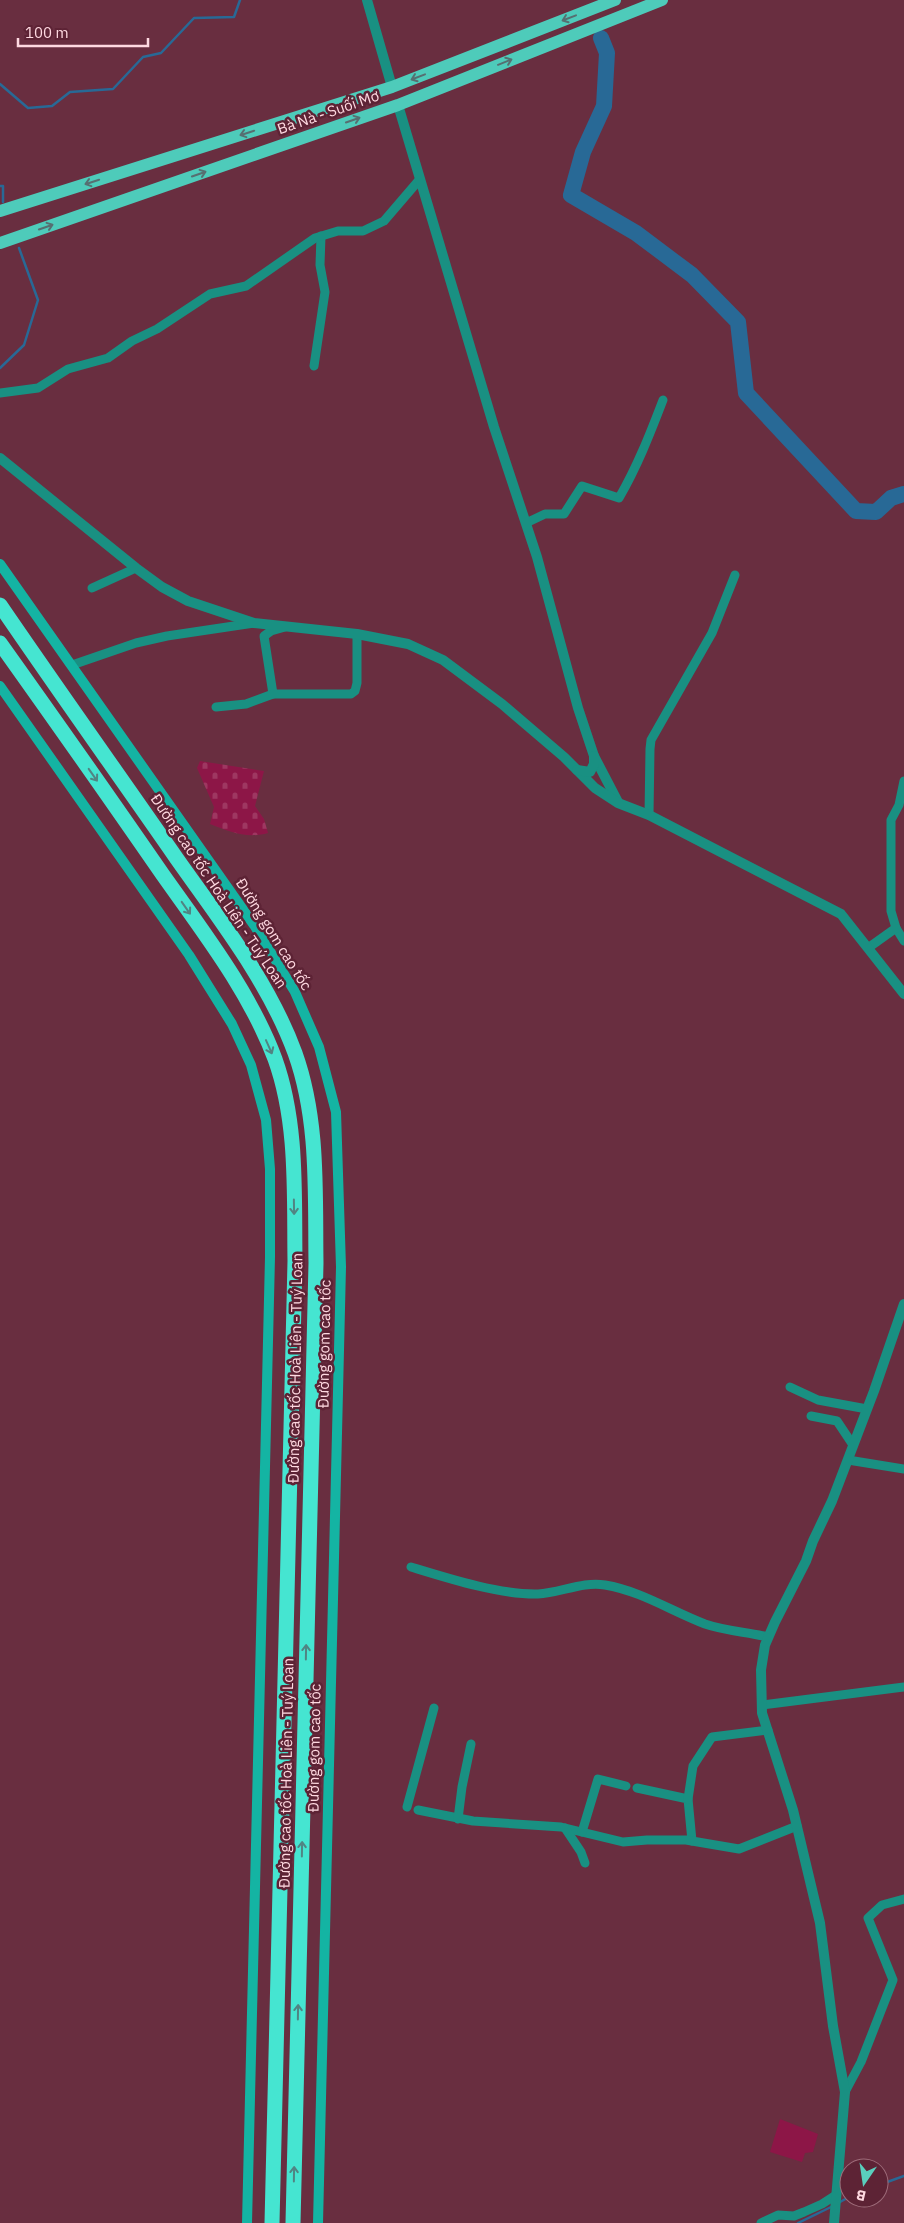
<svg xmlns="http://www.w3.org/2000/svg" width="904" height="2223" viewBox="0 0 904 2223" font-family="'IBM Plex Sans',sans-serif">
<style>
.green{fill:#8d1647}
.cemetery{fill:url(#cemetery-stones)}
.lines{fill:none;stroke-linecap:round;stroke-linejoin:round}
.stream{stroke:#286996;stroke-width:2.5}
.river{stroke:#286996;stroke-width:16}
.minor{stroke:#199082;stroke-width:9}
.tertiary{stroke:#199082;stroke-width:10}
.secondary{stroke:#14b4a3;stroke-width:10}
.primary{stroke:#4ecbba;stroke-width:12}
.motorway{stroke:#45e5d1;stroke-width:15}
.oneway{stroke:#566f71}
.oneway2{stroke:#518483}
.labels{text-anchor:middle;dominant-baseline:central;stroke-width:5;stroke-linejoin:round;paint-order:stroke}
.street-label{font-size:15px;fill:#ffd9e1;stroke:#5d2335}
</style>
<defs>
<pattern id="cemetery-stones" width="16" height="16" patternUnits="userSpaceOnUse" patternTransform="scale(1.25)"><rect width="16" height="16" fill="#8d1647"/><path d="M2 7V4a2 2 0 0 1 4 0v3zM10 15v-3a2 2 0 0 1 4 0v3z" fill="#9e3761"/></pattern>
</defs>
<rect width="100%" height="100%" fill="#692e40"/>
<path class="green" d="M780 2119 818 2134 813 2152 805 2153 802 2162 770 2152Z"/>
<path class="cemetery" d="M200 761 264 771 255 806 264 819 268 833C246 839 231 832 210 824L214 807 197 768Z"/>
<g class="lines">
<g class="stream">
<path d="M0 84 28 108 52 106 70 92 113 89 143 57 161 53 194 18 234 17 240 0"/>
<path d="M0 186H3V202"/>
<path d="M0 368 24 345 38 300 19 248"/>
<path d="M879 2185 904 2176"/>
<path d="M840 2202 849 2197"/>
<path d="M798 2223 833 2206"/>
</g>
<path class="river" d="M601 38 607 53 604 106 583 152 571 195 636 233 692 275 738 322 746 393 856 511 876 512 891 498 904 494"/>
<g class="minor">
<path d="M314 366 325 292 320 265 321 236"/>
<path d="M0 393 38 388 68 369 108 358 132 341 157 329 210 294 246 286 315 238 338 231H363L384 221 420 179"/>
<path d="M526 523 545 514H564L582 486 619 498C637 467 650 434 663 400"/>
<path d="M92 588 136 568"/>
<path d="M72 665 136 643 167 636 254 623"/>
<path d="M273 694 264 636 271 631 285 627"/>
<path d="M216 707 246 704 273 694H351L355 691 357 683V634"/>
<path d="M649 815 650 749 651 740 712 633 735 575"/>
<path d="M896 928 904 941"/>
<path d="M868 948 896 928 891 911V820L899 805 904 781"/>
<path d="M790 1387 818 1400 867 1409"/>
<path d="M811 1416 837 1421 853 1445"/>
<path d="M848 1460 904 1469"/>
<path d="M411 1567C447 1578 500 1595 538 1594 560 1593 583 1581 605 1585 641 1591 671 1611 705 1624 725 1631 748 1632 768 1637"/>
<path d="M762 1705 904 1687"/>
<path d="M637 1788 688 1799 692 1841"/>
<path d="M688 1799 693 1766 712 1737 768 1730"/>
<path d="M407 1807 434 1708"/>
<path d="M418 1810 473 1821 561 1827 623 1842 647 1840H686L739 1849 797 1826"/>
<path d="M458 1819 462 1787 471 1744"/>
<path d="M565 1828 581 1852 585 1863"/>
<path d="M582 1832 598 1779 626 1786"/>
<path d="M845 2092 861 2062 893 1980 868 1918 882 1905 904 1899"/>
<path d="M761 2223 778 2215 794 2216 804 2212 822 2204 836 2195"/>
</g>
<g class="tertiary">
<path d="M367 0 392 87"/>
<path d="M398 105 494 427 537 557 578 708 594 756 618 802"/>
<path d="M0 458 136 568 162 587 188 601 254 623 357 634 408 644 443 660 502 704 564 757 595 788 618 803 649 815 841 914 904 994"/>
<path d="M577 770 590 772 594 764V756"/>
<path d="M834 2223 845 2092 833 2026 820 1923 793 1810 762 1713 761 1670 765 1645 775 1622 806 1561 813 1541 832 1501 874 1391 904 1304"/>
</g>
<g class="secondary">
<path d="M0 564 254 925 295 992 319 1047 336 1112 341 1267 318 2223"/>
<path d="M0 686 189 955 232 1024 251 1065 266 1120 270 1169V1257L247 2223"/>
</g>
<g class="primary">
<path d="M0 211 392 87 615 0"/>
<path d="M0 243 398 105 662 0"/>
</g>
<g class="motorway">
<path d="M0 605C58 690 118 774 177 859 220 920 269 982 295 1053 319 1120 315 1192 316 1263L293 2223"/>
<path d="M0 643C55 720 109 797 163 875 204 933 250 992 275 1059 298 1123 294 1194 295 1261L272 2223"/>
</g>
</g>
<defs><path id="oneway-shaft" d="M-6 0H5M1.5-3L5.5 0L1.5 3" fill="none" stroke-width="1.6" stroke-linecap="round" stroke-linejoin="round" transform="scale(1.25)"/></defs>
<g class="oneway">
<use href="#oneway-shaft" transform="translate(569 18) rotate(159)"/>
<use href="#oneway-shaft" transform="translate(505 62) rotate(-22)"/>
<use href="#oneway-shaft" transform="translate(418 77) rotate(159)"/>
<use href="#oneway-shaft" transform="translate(353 120) rotate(-19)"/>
<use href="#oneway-shaft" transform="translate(247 133) rotate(162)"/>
<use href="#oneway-shaft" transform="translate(199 174) rotate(-19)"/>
<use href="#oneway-shaft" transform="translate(92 182) rotate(162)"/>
<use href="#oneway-shaft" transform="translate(46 227) rotate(-19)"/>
</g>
<g class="oneway2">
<use href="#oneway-shaft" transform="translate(93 775) rotate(55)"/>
<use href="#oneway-shaft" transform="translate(186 908) rotate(55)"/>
<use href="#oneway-shaft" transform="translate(269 1047) rotate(66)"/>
<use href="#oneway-shaft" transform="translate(294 1207) rotate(89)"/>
<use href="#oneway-shaft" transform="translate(306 1652) rotate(-89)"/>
<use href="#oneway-shaft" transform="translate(302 1849) rotate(-89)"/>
<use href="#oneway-shaft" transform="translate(298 2012) rotate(-89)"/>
<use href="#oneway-shaft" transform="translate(294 2174) rotate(-89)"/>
</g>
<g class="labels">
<g class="street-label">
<text transform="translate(328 112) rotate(-19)">Bà Nà - Suối Mơ</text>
<text transform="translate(219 891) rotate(56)">Đường cao tốc Hoà Liên - Tuý Loan</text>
<text transform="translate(274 934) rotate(58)">Đường gom cao tốc</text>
<text transform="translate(324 1344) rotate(-89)">Đường gom cao tốc</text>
<text transform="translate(295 1368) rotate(-89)">Đường cao tốc Hoà Liên - Tuý Loan</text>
<text transform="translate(314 1748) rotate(-89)">Đường gom cao tốc</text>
<text transform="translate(286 1773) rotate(-89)">Đường cao tốc Hoà Liên - Tuý Loan</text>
</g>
</g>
<g transform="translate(864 2183) rotate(193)"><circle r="24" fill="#5d2335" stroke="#9e6c7a"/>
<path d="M0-4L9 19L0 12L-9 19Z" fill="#5acebd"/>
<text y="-8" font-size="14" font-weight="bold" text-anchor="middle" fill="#ffd9e1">B</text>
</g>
<path d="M18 38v8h130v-8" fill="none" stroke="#ffd9e1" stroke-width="2.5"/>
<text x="25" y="38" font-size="15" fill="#ffd9e1" stroke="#5d2335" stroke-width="4" paint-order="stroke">100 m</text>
</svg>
